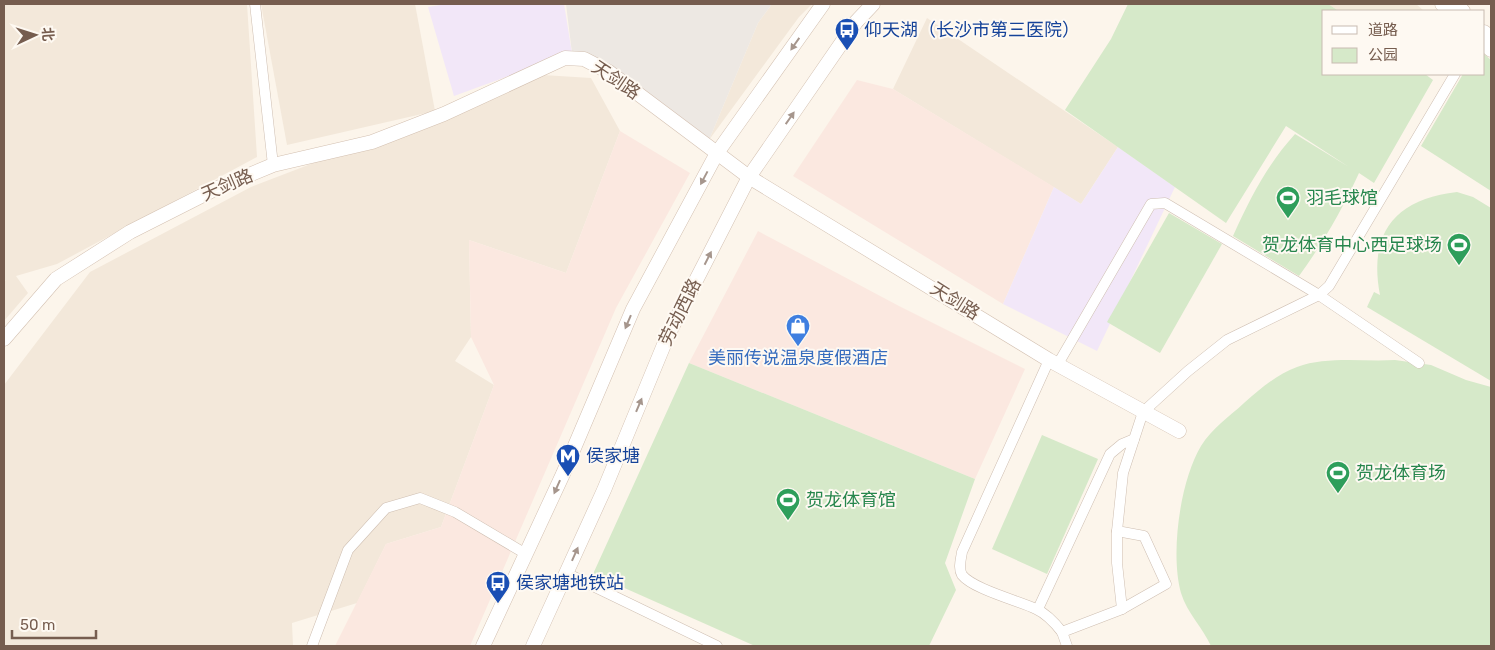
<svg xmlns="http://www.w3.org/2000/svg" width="1495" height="650" viewBox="0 0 1495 650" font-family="Rubik,'Noto Sans SC',sans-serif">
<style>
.residential{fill:#f3e8da}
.commercial{fill:#fbe8e0}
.industrial{fill:#ede8e3}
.education{fill:#f2e7f8}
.green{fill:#d6e9c9}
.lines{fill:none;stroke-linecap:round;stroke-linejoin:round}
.street-casing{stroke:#cebeb1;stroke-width:11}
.secondary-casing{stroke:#d3c0b1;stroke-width:15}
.street{stroke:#fff;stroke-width:10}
.secondary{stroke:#fff;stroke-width:14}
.oneway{fill:#a6968d}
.labels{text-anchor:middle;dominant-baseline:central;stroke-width:4;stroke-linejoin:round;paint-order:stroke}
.transit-label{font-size:18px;fill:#164399;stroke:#fef9f2;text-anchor:start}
.street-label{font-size:18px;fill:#765d4f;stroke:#fef9f2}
.leisure-label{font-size:18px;fill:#27864d;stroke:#fef9f2;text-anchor:start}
.shop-label{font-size:18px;fill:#366cbe;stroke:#fef9f2}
</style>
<rect width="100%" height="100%" fill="#fcf5eb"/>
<g class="residential">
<path d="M4 4H247L257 157 57 264 16 276 28 293 4 321V281L6 280H4Z"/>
<path d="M261 4H415L435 111 287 145Z"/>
<path d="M772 4H812L799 17 709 140 758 23Z"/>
<path d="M1328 4H1416L1424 11H1339Z"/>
<path d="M927 18 1118 147 1081 204 893 89Z"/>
<path d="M543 75 591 78 620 131 566 273 469 240 471 337 455 361 494 385 441 527 386 544 357 603 292 623 293 646H4V385L90 272 251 187Z"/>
</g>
<g class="commercial">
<path d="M857 80 893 89 1054 187 1003 304 793 176Z"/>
<path d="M620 131 690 173 616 308 470 646H335L386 544 441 527 494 385 471 337 469 240 566 273Z"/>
<path d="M758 231 899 306 1025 369 975 479 689 363Z"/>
</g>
<path class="industrial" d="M566 4H772L758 23 709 140 572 53Z"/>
<g class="education">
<path d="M447 4H564L572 53 454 96 428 7Z"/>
<path d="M1118 147 1175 187 1097 351 1003 304 1054 187 1081 204Z"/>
</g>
<g class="green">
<path d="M1128 4H1328L1339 11H1324V74H1425L1433 80 1374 183 1359 173C1342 210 1323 243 1299 276L1233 236C1250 198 1267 165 1295 134L1349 167 1286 126 1226 223 1065 110 1111 39Z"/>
<path d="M1484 54 1491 60V191L1421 146 1463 74H1484Z"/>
<path d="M1457 192 1473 197 1491 208V381L1367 307 1374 292 1380 295C1368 233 1395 199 1457 192Z"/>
<path d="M1169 213 1222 244 1160 353 1107 322Z"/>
<path d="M1395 360 1431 365 1466 380 1491 387V646H1211C1203 628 1187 613 1181 593 1170 554 1180 481 1201 446 1212 428 1229 417 1244 403 1260 389 1276 375 1297 367 1327 356 1363 362 1395 360Z"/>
<path d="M689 363 975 479 945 563 956 590 929 646H755L593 574Z"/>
<path d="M1042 435 1098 459 1047 574 992 549Z"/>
</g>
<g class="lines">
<defs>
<g id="street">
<path d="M255 4 273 165"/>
<path d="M1049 360 962 552C961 559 958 568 962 575 973 589 1019 601 1036 609 1047 614 1055 623 1062 632"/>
<path d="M1058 364 1151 204 1165 203 1319 295 1419 363"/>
<path d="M566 573 717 646"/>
<path d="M1038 609 1110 454 1122 444 1134 439"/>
<path d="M1122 609 1117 563V531L1123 473 1143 412 1188 371 1227 340 1319 295 1329 286 1455 74"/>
<path d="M312 646 348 550 386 508 420 498 455 512 526 554"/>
<path d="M1067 646 1062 632 1122 609 1166 584 1144 536 1117 531"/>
</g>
<g id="secondary">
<path d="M1442 4 1449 11"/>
<path d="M1455 4 1463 11"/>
<path d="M1484 32 1491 38"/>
<path d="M1484 44 1491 50"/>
<path d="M4 339 56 279 130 232 213 190 273 165 372 142 444 114 565 58 584 59 609 72 749 177 1049 360 1179 431"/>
<path d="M483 646 563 474 633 309 717 153 823 4"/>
<path d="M533 646 604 490 668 335 749 177 856 22 873 4"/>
</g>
</defs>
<use href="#street" class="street-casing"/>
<use href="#secondary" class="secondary-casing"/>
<use href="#street" class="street"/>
<use href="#secondary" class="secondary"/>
</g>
<defs><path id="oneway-solid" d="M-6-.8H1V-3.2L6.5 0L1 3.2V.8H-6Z" transform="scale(1.25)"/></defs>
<g class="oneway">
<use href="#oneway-solid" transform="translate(795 44) rotate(125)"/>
<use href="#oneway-solid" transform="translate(790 118) rotate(-55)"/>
<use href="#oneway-solid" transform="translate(704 178) rotate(118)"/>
<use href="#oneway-solid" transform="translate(708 258) rotate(-63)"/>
<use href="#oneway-solid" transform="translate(628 322) rotate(113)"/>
<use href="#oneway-solid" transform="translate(639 405) rotate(-67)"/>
<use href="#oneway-solid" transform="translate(557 487) rotate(114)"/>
<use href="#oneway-solid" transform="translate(575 554) rotate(-66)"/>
</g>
<defs>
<symbol id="bus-pin" viewBox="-11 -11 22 30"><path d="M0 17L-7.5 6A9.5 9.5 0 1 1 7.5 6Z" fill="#1a4fb4" stroke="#fef9f2"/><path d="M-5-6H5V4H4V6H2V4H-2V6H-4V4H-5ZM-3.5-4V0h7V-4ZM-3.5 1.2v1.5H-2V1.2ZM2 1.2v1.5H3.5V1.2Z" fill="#fff"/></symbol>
<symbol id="stadium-pin" viewBox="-11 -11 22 30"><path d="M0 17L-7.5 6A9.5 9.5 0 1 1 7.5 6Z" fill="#2e9e5b" stroke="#fef9f2"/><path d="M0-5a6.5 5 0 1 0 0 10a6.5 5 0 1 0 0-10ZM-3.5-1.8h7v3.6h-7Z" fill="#fff"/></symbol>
<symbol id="shop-pin" viewBox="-11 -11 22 30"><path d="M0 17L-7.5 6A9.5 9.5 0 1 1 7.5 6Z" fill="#3f7fe0" stroke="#fef9f2"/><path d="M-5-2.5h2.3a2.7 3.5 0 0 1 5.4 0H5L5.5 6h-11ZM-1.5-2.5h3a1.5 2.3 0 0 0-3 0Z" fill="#fff"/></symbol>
<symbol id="metro-pin" viewBox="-11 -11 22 30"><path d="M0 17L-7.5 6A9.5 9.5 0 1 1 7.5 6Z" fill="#1a4fb4" stroke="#fef9f2"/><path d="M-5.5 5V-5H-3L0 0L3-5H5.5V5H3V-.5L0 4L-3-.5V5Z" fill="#fff"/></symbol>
</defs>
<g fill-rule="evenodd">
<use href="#bus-pin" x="833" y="16" width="28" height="38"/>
<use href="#stadium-pin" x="1274" y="184" width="28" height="38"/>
<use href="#stadium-pin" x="1445" y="231" width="28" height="38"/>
<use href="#shop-pin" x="784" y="312" width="28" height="38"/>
<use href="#metro-pin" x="554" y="442" width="28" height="38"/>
<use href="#stadium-pin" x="1324" y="459" width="28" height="38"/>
<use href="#stadium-pin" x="774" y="486" width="28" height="38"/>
<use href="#bus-pin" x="484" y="569" width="28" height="38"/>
</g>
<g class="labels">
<g class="transit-label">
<text x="864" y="30">仰天湖（长沙市第三医院）</text>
<text x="586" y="456">侯家塘</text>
<text x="516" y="583">侯家塘地铁站</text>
</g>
<g class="street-label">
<text transform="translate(616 80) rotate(34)">天剑路</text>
<text transform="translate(227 185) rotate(-23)">天剑路</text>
<text transform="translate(955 301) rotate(32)">天剑路</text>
<text transform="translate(680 312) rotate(-64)">劳动西路</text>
</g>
<g class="leisure-label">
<text x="1306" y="198">羽毛球馆</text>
<text x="1442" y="245" text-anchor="end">贺龙体育中心西足球场</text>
<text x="1356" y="473">贺龙体育场</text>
<text x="806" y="500">贺龙体育馆</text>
</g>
<g class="shop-label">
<text x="798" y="358">美丽传说温泉度假酒店</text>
</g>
</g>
<rect width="1495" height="650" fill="none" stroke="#765d4f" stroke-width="10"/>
<rect x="1322" y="10" width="162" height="65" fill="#fef9f2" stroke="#c8bbb1"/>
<rect x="1332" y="26" width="25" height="8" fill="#ffffff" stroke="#c8bbb1"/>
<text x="1368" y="35" font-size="15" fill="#765d4f">道路</text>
<rect x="1332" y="48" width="25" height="15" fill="#d6e9c9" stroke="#c8bbb1"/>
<text x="1368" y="60" font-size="15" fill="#765d4f">公园</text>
<g transform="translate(35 35) rotate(86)" stroke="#fef9f2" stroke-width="4" paint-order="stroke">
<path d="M0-4L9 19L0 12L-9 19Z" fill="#765d4f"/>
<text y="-8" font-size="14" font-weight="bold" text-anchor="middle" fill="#765d4f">北</text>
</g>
<path d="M12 630v8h84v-8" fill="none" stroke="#765d4f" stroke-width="2.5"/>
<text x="20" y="630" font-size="15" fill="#765d4f" stroke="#fef9f2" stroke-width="4" paint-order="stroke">50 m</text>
</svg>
